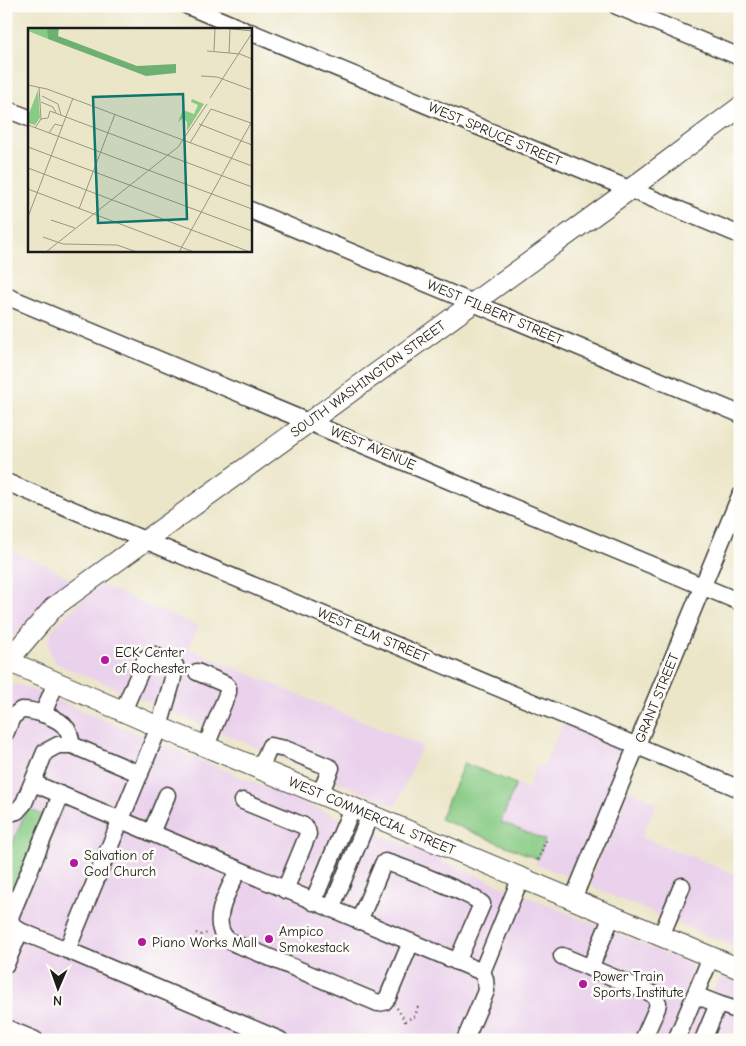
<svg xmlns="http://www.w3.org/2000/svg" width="746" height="1046" viewBox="0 0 746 1046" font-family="'Comic Neue',sans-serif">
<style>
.built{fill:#ead1ec}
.green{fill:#88cb85;stroke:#527450}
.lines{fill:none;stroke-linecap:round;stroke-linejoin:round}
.minor-casing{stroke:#3b3a36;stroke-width:19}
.major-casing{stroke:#3b3a36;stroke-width:22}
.path{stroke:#3b3a36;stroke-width:2.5;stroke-dasharray:1 4;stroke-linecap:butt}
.minor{stroke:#fff;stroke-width:16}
.major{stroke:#fff;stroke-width:20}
.poi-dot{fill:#b5179e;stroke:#fdfcf7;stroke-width:2}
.labels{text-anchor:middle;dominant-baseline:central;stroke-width:5;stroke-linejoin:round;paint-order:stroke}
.street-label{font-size:14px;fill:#1c1c1c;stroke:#fdfcf7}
.poi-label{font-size:14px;fill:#1c1c1c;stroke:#fdfcf7;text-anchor:start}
.inset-road{fill:none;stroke:#999584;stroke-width:1}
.view{fill:#0f766e;fill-opacity:0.15;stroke:#0f766e;stroke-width:2.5}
.inset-edge{fill:none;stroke:#1c1c1c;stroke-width:2.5}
</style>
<rect width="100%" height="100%" fill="#fdfcf7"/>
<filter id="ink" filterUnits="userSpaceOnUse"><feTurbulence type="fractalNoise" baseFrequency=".02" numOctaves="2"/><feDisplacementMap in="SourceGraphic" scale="10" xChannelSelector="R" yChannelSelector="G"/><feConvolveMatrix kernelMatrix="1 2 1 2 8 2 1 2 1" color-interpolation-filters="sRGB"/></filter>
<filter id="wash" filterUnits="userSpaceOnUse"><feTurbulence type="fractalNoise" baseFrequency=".0096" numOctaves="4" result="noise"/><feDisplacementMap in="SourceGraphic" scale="20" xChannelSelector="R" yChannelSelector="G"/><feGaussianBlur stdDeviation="1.12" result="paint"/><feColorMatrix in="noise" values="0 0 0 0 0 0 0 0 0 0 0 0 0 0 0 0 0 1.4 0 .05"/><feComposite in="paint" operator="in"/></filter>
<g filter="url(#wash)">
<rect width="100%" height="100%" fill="#ece6c9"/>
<g class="built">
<path d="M6 549 50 567 73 581 43 606 15 635 6 639Z"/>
<path d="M100 585 198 626 189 649 422 746 396 806 60 665 53 659 50 652 48 644 52 630 72 609Z"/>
<path d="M16 685 22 686 90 714 692 965 694 979 669 1040H6V911L27 809 10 849 6 847V688Z"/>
<path d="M563 723 624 749 626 753 575 873 568 876 535 864 545 840 500 822 516 784 527 789 537 764 544 767Z"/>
<path d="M627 789 657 802 642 837 740 876V949L596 889 592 886V876Z"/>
<path d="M724 978 740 985V1040H683L695 1011 700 1009 720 979Z"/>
</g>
<g class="green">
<path d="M464 763 516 784 501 822 545 840 538 859 440 819Z"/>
<path d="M27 808 47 817 6 911V847L10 849Z"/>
</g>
</g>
<g filter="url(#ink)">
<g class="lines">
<defs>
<g id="minor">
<path d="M188 6 242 29"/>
<path d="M617 6 740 57"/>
<path d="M250 32 740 235"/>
<path d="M6 109 29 118"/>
<path d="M250 210 740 414"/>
<path d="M6 296 740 602"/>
<path d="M6 482 740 789"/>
<path d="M197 672 225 684 228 687V692L206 746"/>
<path d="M123 711 146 658 154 655 175 666 172 682 159 727 67 950 280 1040"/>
<path d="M43 714 56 682"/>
<path d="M6 732 12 717 21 710C34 710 59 717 67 729 70 733 71 740 72 745"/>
<path d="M260 769 270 746 285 749 331 768 320 794"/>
<path d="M33 783 482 972 485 979 486 991 465 1040"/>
<path d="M61 795 10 917 12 925 20 931 67 950"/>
<path d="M243 801 304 826 307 830 308 834 285 890"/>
<path d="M6 814 17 811 24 803 45 752 58 745H72L140 774"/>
<path d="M151 833 167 795"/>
<path d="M238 870C230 888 210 919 225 937 230 943 240 946 247 948L378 1003 384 1002 388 997 411 942"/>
<path d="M573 899 740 496"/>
<path d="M313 902 352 808"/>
<path d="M331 909 370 815"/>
<path d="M359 921 383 864 385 862C398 865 477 896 482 904L457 962"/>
<path d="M661 936 682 886"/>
<path d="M562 956 653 994 658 1003 657 1008 643 1040"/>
<path d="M6 964 20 931"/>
<path d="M590 968 612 916"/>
<path d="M482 972 521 877"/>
<path d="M695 995 718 1004 703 1040"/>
<path d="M718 1004 740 1011"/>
<path d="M6 1028 35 1040"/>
<path d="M676 1040 711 957"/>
</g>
<g id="major">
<path d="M8 661 159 727 740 969"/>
<path d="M6 663 54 607 69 596 629 190 740 107"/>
</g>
</defs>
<use href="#minor" class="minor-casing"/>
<use href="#major" class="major-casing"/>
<g class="path">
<path d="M538 860 546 840"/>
<path d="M196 933 200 935 208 933"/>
<path d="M397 1008 405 1021 415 1016 418 1007"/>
</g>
<use href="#minor" class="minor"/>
<use href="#major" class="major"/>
</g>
</g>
<g class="poi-dot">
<circle cx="105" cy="660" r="5"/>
<circle cx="74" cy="863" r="5"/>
<circle cx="269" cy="939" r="5"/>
<circle cx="142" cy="942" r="5"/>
<circle cx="583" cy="984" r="5"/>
</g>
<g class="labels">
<g class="street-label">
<text transform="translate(495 134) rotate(23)">WEST SPRUCE STREET</text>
<text transform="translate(495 312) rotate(23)">WEST FILBERT STREET</text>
<text transform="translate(368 379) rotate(-36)">SOUTH WASHINGTON STREET</text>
<text transform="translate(373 448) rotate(23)">WEST AVENUE</text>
<text transform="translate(373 635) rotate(23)">WEST ELM STREET</text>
<text transform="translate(657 698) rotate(-68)">GRANT STREET</text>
<text transform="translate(372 816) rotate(23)">WEST COMMERCIAL STREET</text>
</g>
<g class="poi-label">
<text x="115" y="652">ECK Center<tspan x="115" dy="16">of Rochester</tspan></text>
<text x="84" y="855">Salvation of<tspan x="84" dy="16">God Church</tspan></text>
<text x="279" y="931">Ampico<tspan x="279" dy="16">Smokestack</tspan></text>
<text x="152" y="942">Piano Works Mall</text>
<text x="593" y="976">Power Train<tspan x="593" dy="16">Sports Institute</tspan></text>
</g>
</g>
<g transform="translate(28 28)">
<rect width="224" height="224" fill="#ece6c9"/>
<path d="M0 0 22 1 20 11 0 3ZM10 62 12 90 7 97 0 95V88ZM164 71 176 76 159 103V94L155 90 150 94 155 82 166 86 170 77 163 74Z" fill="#88cb85"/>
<path d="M19 0H31L30 8 109 38 148 36V45L118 48 20 11Z" fill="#6eaf72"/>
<path class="inset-road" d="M195 0 224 3M179 23 212 26 224 31M186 23 187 0M201 25 202 1M173 48 189 49 224 62M0 57 19 61 155 112M14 68 30 76 33 87M182 70 224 5M13 74 25 79 28 85M13 91 20 90 22 83 224 159M171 96 224 117M0 97 224 181M7 100 13 91 11 59M21 105 27 96 34 98M155 112 224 138M162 115 183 81 223 95M0 119 224 203M0 140 222 224M0 161 166 224M51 181 87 86M0 189 45 70M23 192 47 200M15 209 35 216 89 217 109 224M18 224 150 119 179 76M151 224 223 95"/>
<path class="view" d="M155 66 159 191 70 195 65 69Z"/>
<rect width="224" height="224" class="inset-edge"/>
</g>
<rect width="746" height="1046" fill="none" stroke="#fdfcf7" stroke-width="25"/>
<g transform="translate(58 988) rotate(182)" stroke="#fdfcf7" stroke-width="4" paint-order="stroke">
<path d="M0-4L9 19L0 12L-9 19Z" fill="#1c1c1c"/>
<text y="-8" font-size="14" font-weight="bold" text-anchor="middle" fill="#1c1c1c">N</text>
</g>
</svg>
